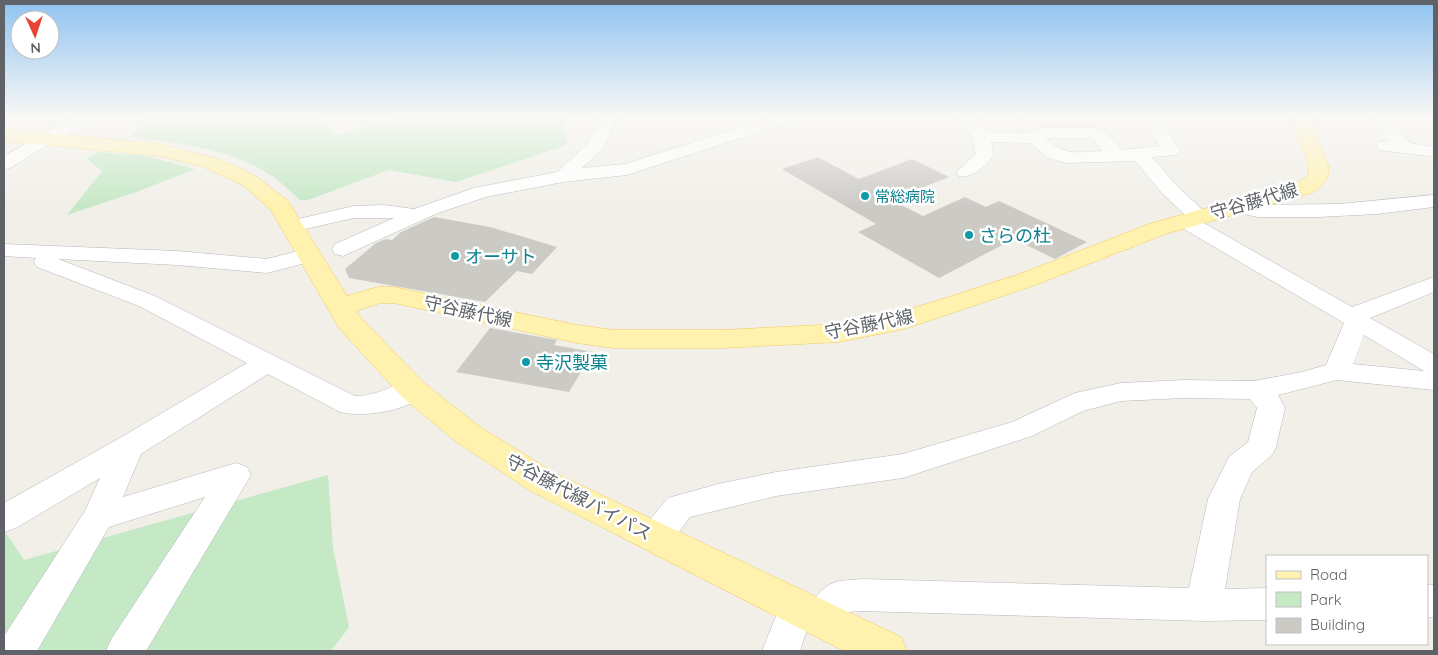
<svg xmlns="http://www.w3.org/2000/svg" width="1438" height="655" viewBox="0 0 1438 655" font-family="Quicksand,'Noto Sans JP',sans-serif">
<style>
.green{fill:#c5e8c5}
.building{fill:#cccac5}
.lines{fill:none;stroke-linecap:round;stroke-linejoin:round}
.minor-casing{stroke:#b5b8bc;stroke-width:1}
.major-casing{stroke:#f2c960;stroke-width:1}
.minor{fill:#fff;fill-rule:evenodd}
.major{fill:#fff2af;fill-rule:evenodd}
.culture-dot{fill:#0f9aa8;stroke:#fff;stroke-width:2}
.labels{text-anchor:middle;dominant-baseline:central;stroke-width:5;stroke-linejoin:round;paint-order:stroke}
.far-culture-label{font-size:15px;fill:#0d838f;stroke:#fff;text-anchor:start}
.street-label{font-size:18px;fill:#5f6368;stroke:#fff}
.culture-label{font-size:18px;fill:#0d838f;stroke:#fff;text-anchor:start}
</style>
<rect width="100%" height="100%" fill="#f1efe8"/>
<g class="green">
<path d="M155 117H318L338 135 401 117H562L567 145 456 182 389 170 308 200H300C289 190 278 179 264 171 224 147 173 143 128 137Z"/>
<path d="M98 152 146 156 195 169 139 191 67 215 102 171 86 158Z"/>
<path d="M328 475 333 548 349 627 331 651H4V530L24 560Z"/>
</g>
<g class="building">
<path d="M818 157 859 179 912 159 949 177 891 200 923 216 965 197 986 207 999 201 1087 242 1055 259 1014 239 939 278 858 232 876 224 782 169Z"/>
<path d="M434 217 490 227 557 247 532 274 517 271 485 302 349 278 345 269 376 243 386 239 392 240 401 232Z"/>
<path d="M490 328 557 340 554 345 593 352 569 392 456 372Z"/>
</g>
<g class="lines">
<defs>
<g id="minor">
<path d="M73 117H92L90 120 10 168 4 169V156Z"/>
<path d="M601 117H617L603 148 582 168 625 164 773 117H797L795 120 627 175 563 182 486 197 438 213 343 256 335 254 332 249 335 244 394 218H354L292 232 285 230 282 226 285 222 354 206 384 205 414 209 474 188 557 172 586 145Z"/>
<path d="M959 117H975L986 132 1030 133 1039 128H1097L1103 129 1122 150 1159 146 1146 123 1122 120 1120 117H1174L1172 120 1162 122 1180 151 1177 155 1152 157 1176 185 1206 213 1209 217 1206 221 1202 222 1352 307 1434 277V292L1370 318 1434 354V390L1337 380 1278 395 1285 408 1276 447 1272 455 1252 472 1240 499 1225 589 1267 588V620L1204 621 861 611 848 612 834 631 821 636 807 630 800 651H762L784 596 797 591 810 596 813 601C831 579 833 582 861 579L1189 588 1208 499 1229 457 1248 442 1257 408 1250 399 1184 398 1121 401 1083 411 1032 436 903 478 776 496 690 517 667 548 655 552 643 548 638 538 643 528 668 498 718 484 776 472 903 454 1012 422 1075 393 1121 383 1184 380 1254 381 1302 372 1326 365 1344 323 1177 225 1174 221 1177 217 1185 215 1162 193 1135 161 1066 163 1048 158 1030 143 991 142 994 155C986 166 972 179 958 176L956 172 976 154 972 137ZM1045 138H1092L1103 151C1074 152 1069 157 1045 138ZM1364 335 1424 371 1353 364Z"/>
<path d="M1372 117H1388L1410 143 1434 147V155L1429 156 1379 150 1376 146 1379 142 1390 141Z"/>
<path d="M1434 195V207L1377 214 1319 217H1258L1228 211 1225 207 1228 203 1235 201 1258 205 1339 204Z"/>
<path d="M4 244 177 251 267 259 309 248 317 250 320 255 317 260 267 273 177 265 58 259 155 296 355 396C381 397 401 377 423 383L427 390C414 411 363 418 340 412L268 374 141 454 123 497 236 463 247 467 251 475 146 651H106L112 638 205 497 109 527 37 651H4V636L85 511 100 478 16 528 4 532V503L118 439 247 363 139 306 37 267 34 262 36 258 4 256Z"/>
<rect x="1427" y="585" width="7" height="32"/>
</g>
<path id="major" d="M1295 117H1313C1314 124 1314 133 1317 140 1328 164 1339 174 1312 193L1165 234 1038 284 904 329 839 342 723 348H614L577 343 394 303H380L356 311 360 317 424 383 480 427 553 472 901 637 907 651H844L529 490 458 443 402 397 339 328 271 210 243 185 201 166 160 156 4 141V129L160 144 215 158 238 167 257 177 288 201 347 296 378 287H394L577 325 614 330H723L839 324 890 315 930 303 1020 274 1149 224 1296 183 1307 177 1309 172 1307 158 1297 138Z"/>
</defs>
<use href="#minor" class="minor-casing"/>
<use href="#major" class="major-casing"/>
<use href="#minor" class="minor"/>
<use href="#major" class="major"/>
</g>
<linearGradient id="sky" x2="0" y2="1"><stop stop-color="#8fc3f1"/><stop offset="0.56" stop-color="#f9f8f5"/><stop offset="1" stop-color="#f9f8f5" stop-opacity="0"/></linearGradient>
<rect width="1438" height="208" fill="url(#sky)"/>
<g class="culture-dot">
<circle cx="865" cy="196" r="5"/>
<circle cx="969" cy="235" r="5"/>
<circle cx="455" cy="256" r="5"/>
<circle cx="526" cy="362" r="5"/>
</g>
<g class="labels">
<g class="far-culture-label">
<text x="875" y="196">常総病院</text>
</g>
<g class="street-label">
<text transform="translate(1254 201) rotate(-16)">守谷藤代線</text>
<text transform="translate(468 311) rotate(12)">守谷藤代線</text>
<text transform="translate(869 324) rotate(-11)">守谷藤代線</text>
<text transform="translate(579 497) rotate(28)">守谷藤代線バイパス</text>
</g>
<g class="culture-label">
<text x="979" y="235">さらの杜</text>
<text x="465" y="256">オーサト</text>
<text x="536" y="362">寺沢製菓</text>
</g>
</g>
<rect width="1438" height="655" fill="none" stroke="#5f6368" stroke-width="10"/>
<rect x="1266" y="555" width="162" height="90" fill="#ffffff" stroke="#bfc1c3"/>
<rect x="1276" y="571" width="25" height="8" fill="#fff2af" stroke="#bfc1c3"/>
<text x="1310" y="580" font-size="15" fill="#5f6368">Road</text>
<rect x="1276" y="592" width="25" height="15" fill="#c5e8c5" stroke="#bfc1c3"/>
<text x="1310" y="605" font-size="15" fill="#5f6368">Park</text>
<rect x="1276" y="618" width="25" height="15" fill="#cccac5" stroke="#bfc1c3"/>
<text x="1310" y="630" font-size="15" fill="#5f6368">Building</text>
<g transform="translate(35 35) rotate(177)"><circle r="24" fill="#ffffff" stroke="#bfc1c3"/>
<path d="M0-4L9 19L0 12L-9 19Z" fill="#ea4335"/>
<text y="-8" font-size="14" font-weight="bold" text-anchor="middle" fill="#5f6368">N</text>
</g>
</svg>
